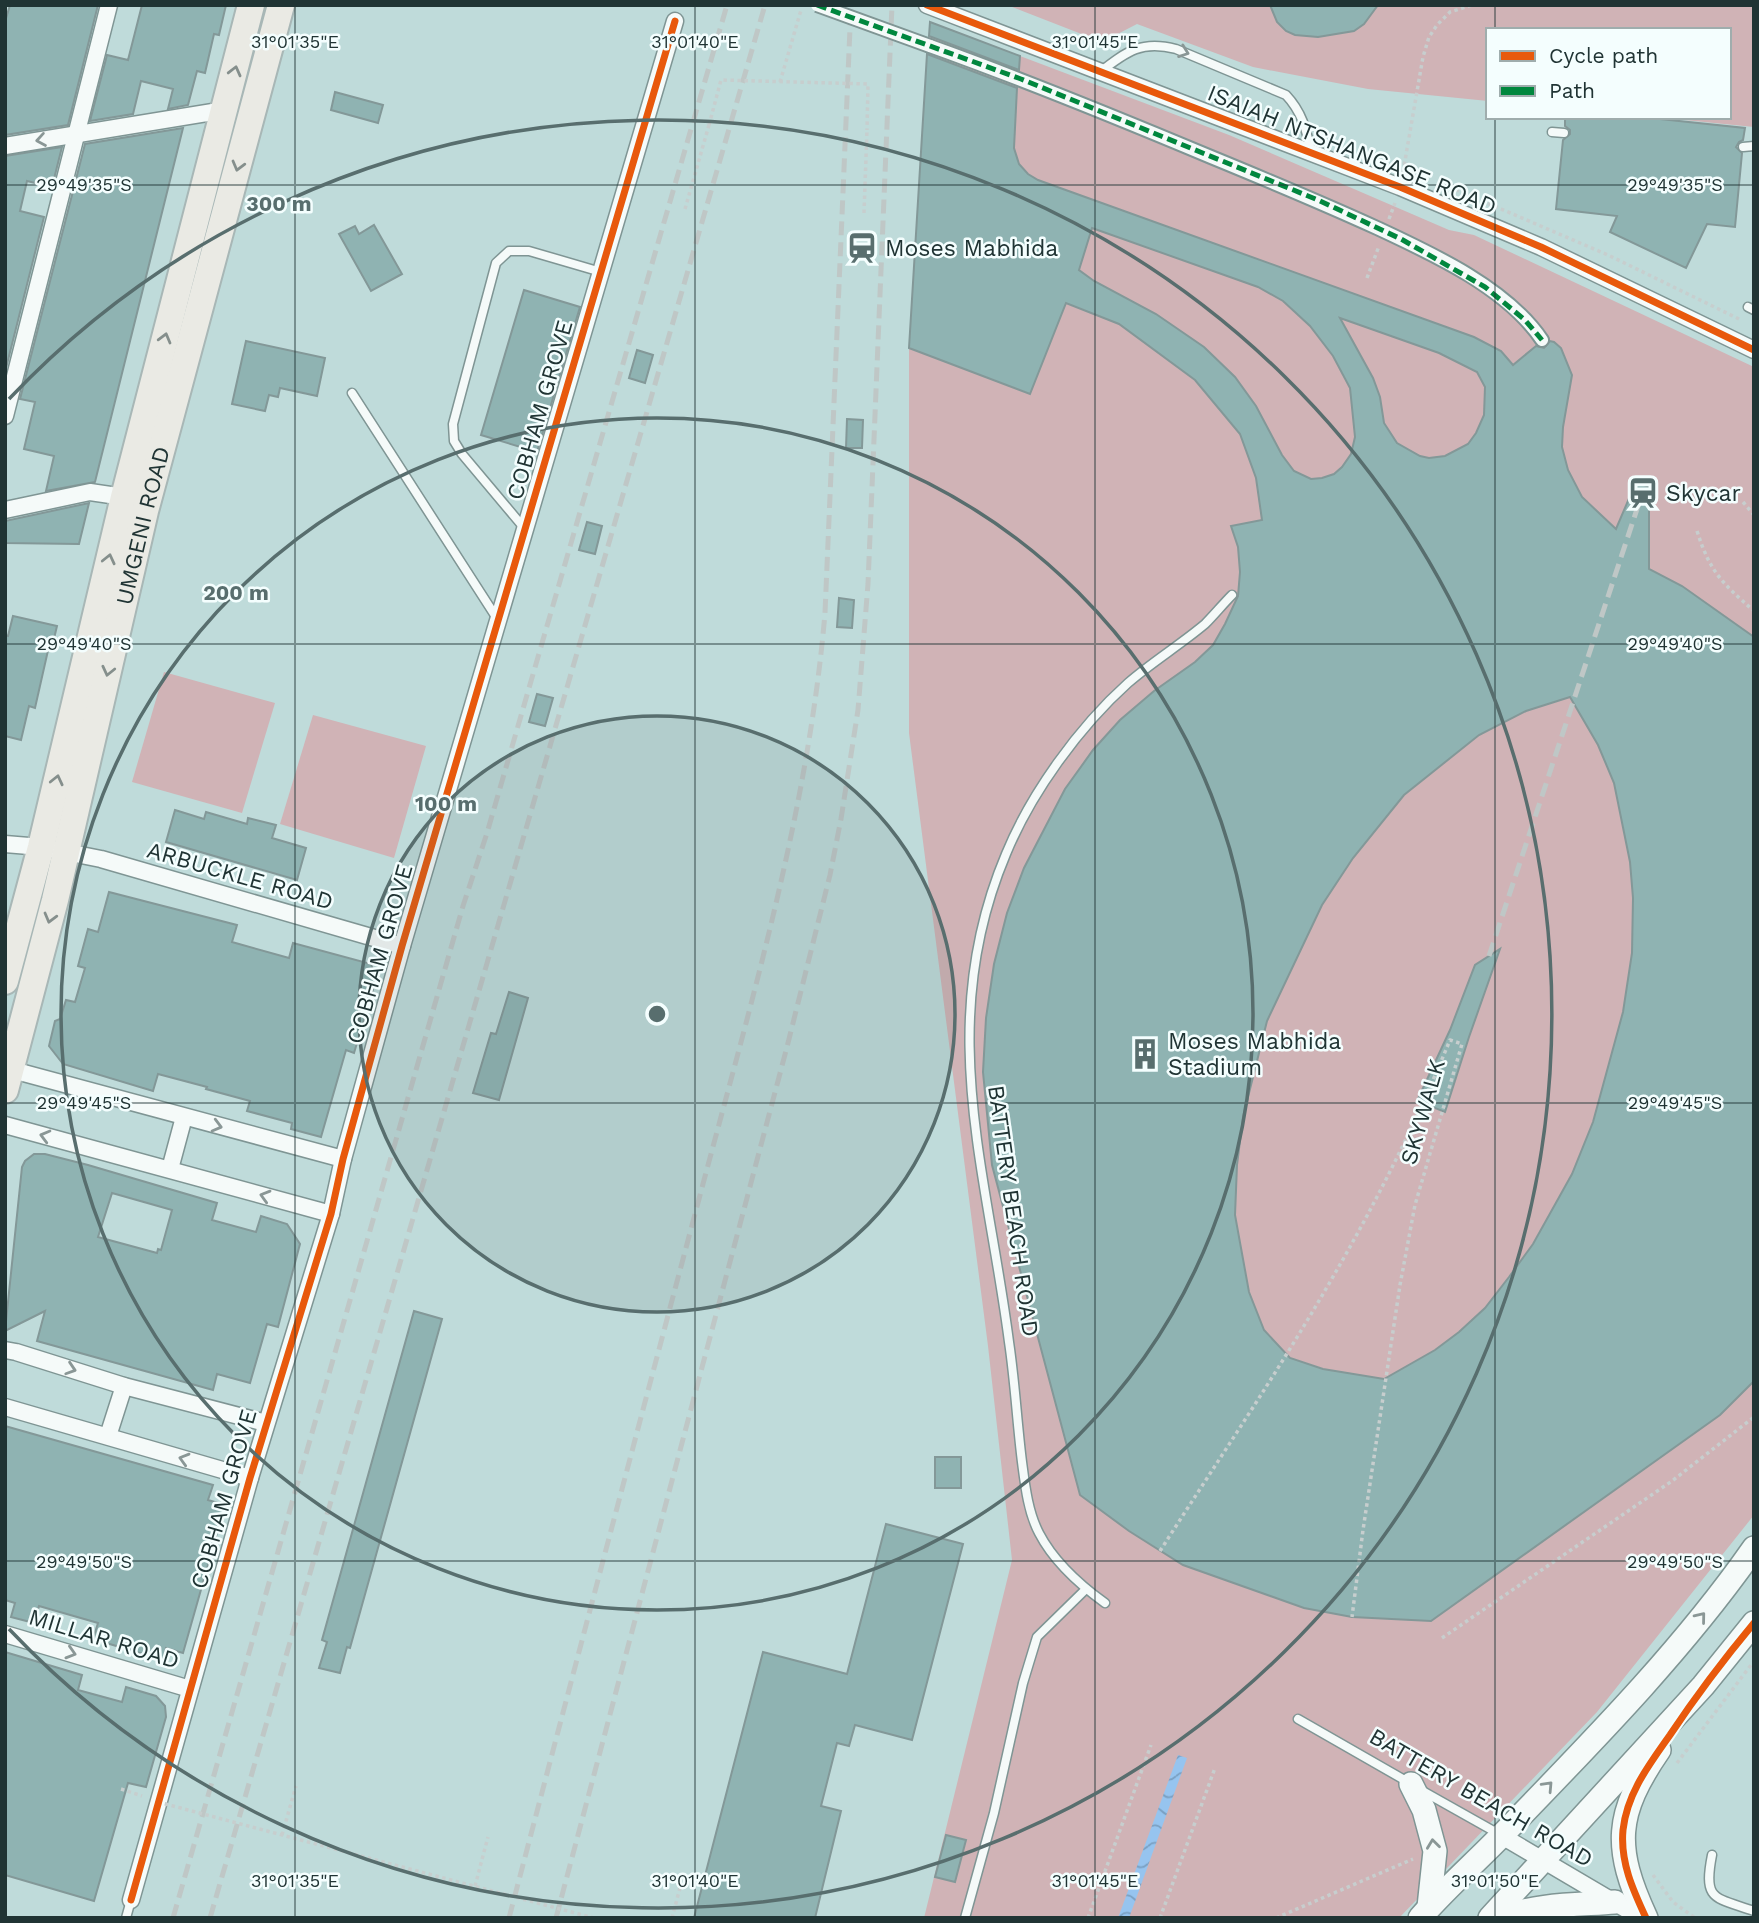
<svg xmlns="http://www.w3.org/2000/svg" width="1759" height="1923" viewBox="0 0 1759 1923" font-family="'Work Sans',sans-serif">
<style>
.pitch{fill:#d0b3b6}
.water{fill:url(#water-waves)}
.building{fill:#8fb3b2;stroke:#839898;stroke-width:2;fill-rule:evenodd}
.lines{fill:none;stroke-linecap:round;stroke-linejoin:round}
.service-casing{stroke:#7f9594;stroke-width:11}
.pedestrian-casing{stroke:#7f9594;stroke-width:16}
.minor-casing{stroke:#7f9594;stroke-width:19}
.secondary-casing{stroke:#7f9594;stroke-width:26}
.primary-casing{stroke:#a8b7b6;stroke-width:30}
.path{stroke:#c7cece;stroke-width:3.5;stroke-dasharray:3.5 3.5;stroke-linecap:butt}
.service{stroke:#f5faf9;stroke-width:8}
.pedestrian{stroke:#f5faf9;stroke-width:12}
.minor{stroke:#f5faf9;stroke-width:16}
.secondary{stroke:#f5faf9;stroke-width:23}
.primary{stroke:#eaeae4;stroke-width:26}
.rail{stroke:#bfc7c6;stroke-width:5;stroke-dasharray:14 7;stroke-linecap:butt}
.pedestrian-bridge-casing{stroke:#7f9594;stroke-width:16;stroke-linecap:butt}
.path-bridge{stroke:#c7cece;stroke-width:3.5;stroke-dasharray:3.5 3.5;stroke-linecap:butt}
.pedestrian-bridge{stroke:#f5faf9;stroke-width:12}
.quiet{stroke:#00873e;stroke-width:5;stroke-dasharray:10 5;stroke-linecap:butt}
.cycleway-casing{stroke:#f4fefe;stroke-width:11}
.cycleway{stroke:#e8590c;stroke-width:7}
.oneway{stroke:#8a9796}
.oneway2{stroke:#858f8c}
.ticks{fill:none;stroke:#203434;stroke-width:2;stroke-opacity:0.45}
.ring{fill:none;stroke:#586e6e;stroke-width:3.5}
.labels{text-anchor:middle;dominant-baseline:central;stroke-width:5;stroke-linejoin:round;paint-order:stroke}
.street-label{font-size:23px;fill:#203434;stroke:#f4fefe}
.poi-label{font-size:23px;fill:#203434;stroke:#f4fefe;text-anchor:start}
.ticks-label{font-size:18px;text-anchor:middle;fill:#203434;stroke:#f4fefe;stroke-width:5;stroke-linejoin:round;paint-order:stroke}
.centre{fill:#586e6e;stroke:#f4fefe;stroke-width:3.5}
.ring-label{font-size:21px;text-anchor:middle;font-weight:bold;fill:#586e6e;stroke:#f4fefe;stroke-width:5;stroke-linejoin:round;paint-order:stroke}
</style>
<defs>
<pattern id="water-waves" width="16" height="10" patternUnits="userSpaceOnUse" patternTransform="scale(1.75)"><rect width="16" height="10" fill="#96c4ef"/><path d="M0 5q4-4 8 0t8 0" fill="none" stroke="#7aa0c2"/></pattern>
</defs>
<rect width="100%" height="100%" fill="#bfdbda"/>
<g class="pitch">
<path d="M1007 5H1754V127L1655 117H1729V30H1488V101L1368 89 1253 67 1137 24 1102 42Z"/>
<path d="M930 22 1229 135 1449 230 1474 235 1754 367V1515L1597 1712 1399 1918H924L1012 1560 988 1346 909 733V348Z"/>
<path d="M164 672 275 703 242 813 132 782Z"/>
<path d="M313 715 426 746 394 858 280 824Z"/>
</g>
<path class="water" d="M1178 1755 1187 1758 1129 1918H1118Z"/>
<g class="building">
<path d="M10 5H98L68 125 5 135V22Z"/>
<path d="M142 5H226L219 35 214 34 205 73 197 71 188 105 168 109 173 89 141 81 133 114 90 121 107 55 128 60Z"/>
<path d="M1270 5H1378L1364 24 1354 31 1318 37 1295 35 1286 31 1277 22Z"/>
<path d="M930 22 1020 56 1019 70 929 36Z"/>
<path d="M927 54 1017 88 1014 148 1019 164 1028 174 1038 180 1474 337 1501 351 1513 365 1536 346 1544 348 1550 341 1554 342 1561 348 1572 375 1563 427 1562 447 1568 470 1582 497 1616 529 1636 482 1655 489 1649 505V569L1682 586 1754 637V1381L1720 1415 1431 1621 1352 1617 1304 1608 1183 1565 1129 1531 1080 1495 992 1165 983 1072 986 1018 994 964 1007 913 1024 868 1065 789 1093 750 1120 720 1154 691 1195 662 1213 645 1225 624 1238 596 1240 572 1238 547 1231 526 1262 520 1256 478 1240 434 1195 380 1119 324 1066 303 1030 394 909 348ZM1092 228 1258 287 1283 301 1310 326 1333 356 1350 388 1355 437 1351 454 1342 467 1334 474 1322 478 1311 479 1294 471 1282 455 1256 406 1235 377 1204 347 1156 314 1094 281 1079 270ZM1340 318 1439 353 1477 372 1485 387 1484 415 1476 433 1468 444 1445 456 1429 458 1420 456 1397 443 1384 423 1380 397 1373 378ZM1570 697 1598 745 1614 783 1630 862 1633 898 1632 953 1623 1012 1593 1122 1572 1174 1533 1244 1509 1277 1485 1308 1459 1332 1435 1350 1384 1379 1323 1369 1290 1358 1264 1330 1249 1292 1235 1215 1237 1165 1243 1117 1267 1021 1322 905 1353 858 1404 795 1479 735 1526 711Z"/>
<path d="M335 92 383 105 378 123 331 110Z"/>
<path d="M1565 117H1641L1745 128 1743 140 1739 142 1736 147 1742 153 1735 227 1707 224 1686 268 1610 232 1617 216 1556 209 1563 140 1570 134V130L1565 126Z"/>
<path d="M183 128 95 482 46 491 54 456 24 449 35 402 20 399 85 144Z"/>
<path d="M62 147 52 187 27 181 20 211 44 217 5 372V156Z"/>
<path d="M374 225 402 274 371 291 339 234 355 226 359 234Z"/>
<path d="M524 290 580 307 537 452 481 435Z"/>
<path d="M246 341 325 358 317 396 280 388 278 397 269 395 265 411 232 404Z"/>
<path d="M637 350 653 355 645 383 629 378Z"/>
<path d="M847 419 863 420 862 448H846Z"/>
<path d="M89 503 79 544 5 543V521Z"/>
<path d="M587 522 602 526 595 554 579 550Z"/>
<path d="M839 598 854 600 852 628 837 627Z"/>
<path d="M13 616 57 626 52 647 49 646 35 708 29 706 21 740 5 736V635L8 636Z"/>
<path d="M537 694 553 698 545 726 529 722Z"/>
<path d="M175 810 204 819 206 812 247 824 248 818 276 825 272 838 306 848 297 880 166 842Z"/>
<path d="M109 892 237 925 232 942 289 958 293 943 371 964 376 979 370 1000 354 1053 346 1050 321 1137 291 1129 292 1123 247 1111 250 1101 206 1089 207 1087 158 1074 153 1091 63 1064 49 1046 55 1021 60 1019 66 1000 75 1002 85 968 78 966 88 929 98 932Z"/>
<path d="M1500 949 1469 1037 1445 1112 1417 1101 1450 1030 1475 965Z"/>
<path d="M509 992 528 998 499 1100 473 1093 491 1033 496 1034Z"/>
<path d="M34 1154H45L88 1165 217 1203 212 1220 256 1232 261 1216 287 1224 300 1244 278 1327 267 1324 250 1383 217 1374 213 1390 37 1341 45 1311 5 1331 22 1167 25 1161ZM112 1193 172 1210 161 1250 158 1249 157 1253 98 1237Z"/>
<path d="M414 1311 442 1319 350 1648 347 1647 340 1673 319 1668 327 1642 322 1640Z"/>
<path d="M5 1426 213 1485 208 1500 225 1505 183 1653 166 1648 163 1660 93 1639 98 1623 39 1606 34 1623 11 1617 15 1603 5 1600Z"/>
<rect x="935" y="1457" width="26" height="31"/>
<path d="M886 1524 963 1544 912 1740 855 1725 849 1746 837 1743 821 1806 841 1811 815 1918H694L763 1652 847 1674Z"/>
<path d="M5 1652 82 1675 78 1690 122 1702 126 1687 156 1696 165 1706 166 1717 146 1787 128 1783 94 1901 5 1875Z"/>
<path d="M946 1835 966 1840 955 1882 935 1877Z"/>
</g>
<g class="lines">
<defs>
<g id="service">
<path d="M1100 72C1127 51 1142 40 1176 49L1286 95C1302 112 1306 129 1311 151"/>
<path d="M1552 132 1564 133"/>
<path d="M1743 147 1754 146"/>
<path d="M1748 307 1754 310"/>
<path d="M352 393 498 620"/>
<path d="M525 529 462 454 454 441 453 424 496 263 509 251H529L601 272"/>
<path d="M1105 1603C1080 1585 1054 1562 1039 1533 1028 1512 1025 1485 1022 1462 1017 1422 1015 1382 1009 1342 987 1171 934 1024 1006 854 1031 793 1079 727 1128 683 1152 662 1180 645 1205 624 1214 615 1223 604 1232 595"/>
<path d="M1298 1719 1408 1782"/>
<path d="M1419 1789 1499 1834"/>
<path d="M1712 1855C1703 1901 1714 1897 1754 1911"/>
<path d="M126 1918 131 1900"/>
<path d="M965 1918 994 1813 1023 1683 1037 1637 1086 1589"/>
</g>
<path id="pedestrian" d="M930 46C1025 80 1118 118 1211 157 1267 180 1322 203 1377 228 1433 254 1507 288 1542 340"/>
<g id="minor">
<path d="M927 5 1400 187 1541 247 1754 350"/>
<path d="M5 146 225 110"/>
<path d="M5 416 109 5"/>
<path d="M5 510 90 492 124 497"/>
<path d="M5 844 41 847 101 859 402 946"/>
<path d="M5 1068 343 1159"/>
<path d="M5 1125 331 1214"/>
<path d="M170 1169 184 1117"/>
<path d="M5 1350 16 1352 124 1386 266 1423"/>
<path d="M5 1407 250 1478"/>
<path d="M108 1436 124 1386"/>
<path d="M5 1634 190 1689"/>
<path d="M1502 1836 1641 1918"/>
<path d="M131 1900 250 1478 331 1214 343 1159 402 946 675 21"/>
</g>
<g id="secondary">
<path d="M1411 1784 1424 1810 1435 1851 1429 1907"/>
<path d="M1420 1918C1446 1888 1476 1862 1503 1834 1590 1744 1682 1651 1754 1548"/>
<path d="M1490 1918 1703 1686 1754 1623"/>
<path d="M1501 1918C1536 1904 1578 1905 1615 1902"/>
<path d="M1646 1918C1613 1847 1615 1814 1659 1750"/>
</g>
<g id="primary">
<path d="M5 981 41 847 124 497 251 5"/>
<path id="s1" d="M5 1090 55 900 145 511 281 5"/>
</g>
</defs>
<use href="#service" class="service-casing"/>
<use href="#pedestrian" class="pedestrian-casing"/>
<use href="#minor" class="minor-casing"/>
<use href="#secondary" class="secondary-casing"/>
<use href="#primary" class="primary-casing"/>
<g class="path">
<path d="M780 82 801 10"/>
<path d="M1403 172 1423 57 1429 37 1437 25 1450 12 1472 5"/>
<path d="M1443 184 1608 255 1739 319"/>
<path d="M685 209 709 125"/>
<path d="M864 213 867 130"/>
<path d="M1389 219 1395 203"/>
<path d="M1367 278 1379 246"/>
<path d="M1753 483H1754"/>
<path d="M1743 502 1754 515"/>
<path d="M1697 531C1710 572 1722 583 1754 611"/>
<path d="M1160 1551C1220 1457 1283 1365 1338 1268 1380 1195 1418 1118 1450 1040L1462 1044 1415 1205 1400 1285 1363 1530 1352 1617"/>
<path d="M1442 1638 1672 1481 1754 1417"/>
<path d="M1677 1763 1754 1661"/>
<path d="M121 1789 142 1796"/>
<path d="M282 1835 296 1786"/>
<path d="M1653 1875 1673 1902 1695 1918"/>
<path d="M475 1886 488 1837"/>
<path d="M672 1918 681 1884"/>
<path d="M1088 1918 1151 1745"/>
<path d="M1160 1918 1215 1768"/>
<path d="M1276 1918 1413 1859"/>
</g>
<use href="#service" class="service"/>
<use href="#pedestrian" class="pedestrian"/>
<use href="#minor" class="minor"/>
<use href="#secondary" class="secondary"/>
<use href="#primary" class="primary"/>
<g class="rail">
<path d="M1489 956 1641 497"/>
<path d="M173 1918 463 906 487 833 727 5"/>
<path d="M210 1918 765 5"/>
<path d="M509 1918C572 1678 635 1439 699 1199 750 1006 808 813 825 613L851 5"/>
<path d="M556 1918 787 1047 830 875 841 819 858 710 868 584 892 5"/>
</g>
<defs>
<path id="pedestrian-bridge" d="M817 5 930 46"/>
</defs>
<use href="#pedestrian-bridge" class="pedestrian-bridge-casing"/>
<g class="path-bridge">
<path d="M709 125 721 80 868 84 867 130"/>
<path d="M158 1802 594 1918"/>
</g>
<use href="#pedestrian-bridge" class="pedestrian-bridge"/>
<path class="quiet" d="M817 5 1021 79 1318 200 1401 239 1485 287 1525 320 1542 340"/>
<defs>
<g id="cycleway">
<path d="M927 5 1400 187 1541 247 1754 350"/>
<path d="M131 1900 250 1478 331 1214 343 1159 402 946 675 21"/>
<path d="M1646 1918C1633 1890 1620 1862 1623 1830 1627 1793 1649 1765 1670 1735 1696 1696 1724 1659 1754 1623"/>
</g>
</defs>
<use href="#cycleway" class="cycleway-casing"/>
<use href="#cycleway" class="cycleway"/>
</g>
<defs><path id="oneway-chevron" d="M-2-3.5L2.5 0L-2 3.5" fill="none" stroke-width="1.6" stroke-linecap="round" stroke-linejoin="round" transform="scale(1.75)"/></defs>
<g class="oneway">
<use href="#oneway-chevron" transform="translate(1184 52) rotate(20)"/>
<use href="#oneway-chevron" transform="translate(41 140) rotate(170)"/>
<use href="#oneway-chevron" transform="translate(217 1126) rotate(15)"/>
<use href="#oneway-chevron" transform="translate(45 1136) rotate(-165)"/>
<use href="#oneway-chevron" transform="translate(265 1196) rotate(-164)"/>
<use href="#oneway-chevron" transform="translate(71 1369) rotate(18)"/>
<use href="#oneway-chevron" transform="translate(184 1459) rotate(-164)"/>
<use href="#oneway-chevron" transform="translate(1701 1617) rotate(-51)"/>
<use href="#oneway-chevron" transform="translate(71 1653) rotate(17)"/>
<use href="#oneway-chevron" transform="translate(1548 1786) rotate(-47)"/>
<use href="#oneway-chevron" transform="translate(1433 1844) rotate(-97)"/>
</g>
<g class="oneway2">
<use href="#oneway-chevron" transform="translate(235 71) rotate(-76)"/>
<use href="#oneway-chevron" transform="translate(238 166) rotate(105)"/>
<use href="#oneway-chevron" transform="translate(165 338) rotate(-75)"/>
<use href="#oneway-chevron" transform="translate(109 559) rotate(-77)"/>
<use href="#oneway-chevron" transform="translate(108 671) rotate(103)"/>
<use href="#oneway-chevron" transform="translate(57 780) rotate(-77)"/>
<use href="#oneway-chevron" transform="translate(50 918) rotate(105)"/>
</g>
<path class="ticks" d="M295 5V1918M695 5V1918M1095 5V1918M1495 5V30M1495 117V1918M5 185H1754M5 644H1754M5 1103H1754M5 1561H1754"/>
<circle cx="657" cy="1014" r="298" fill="#586e6e" fill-opacity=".12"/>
<g class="ring">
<circle cx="657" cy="1014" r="298"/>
<circle cx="657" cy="1014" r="596"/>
<path d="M9 399A894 894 0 1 1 9 1629"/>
</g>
<defs>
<symbol id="station-bare" viewBox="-9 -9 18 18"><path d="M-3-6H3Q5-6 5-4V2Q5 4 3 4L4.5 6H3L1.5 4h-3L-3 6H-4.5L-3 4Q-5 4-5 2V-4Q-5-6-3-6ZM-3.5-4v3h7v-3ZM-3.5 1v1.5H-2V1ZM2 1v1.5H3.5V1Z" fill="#586e6e" stroke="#f4fefe" stroke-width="2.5" paint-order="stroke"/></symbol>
<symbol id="building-bare" viewBox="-9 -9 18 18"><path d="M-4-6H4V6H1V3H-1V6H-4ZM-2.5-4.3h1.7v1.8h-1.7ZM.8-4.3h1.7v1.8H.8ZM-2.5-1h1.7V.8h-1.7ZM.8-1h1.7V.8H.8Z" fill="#586e6e" stroke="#f4fefe" stroke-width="2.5" paint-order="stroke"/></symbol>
</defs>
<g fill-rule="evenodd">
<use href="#station-bare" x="840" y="226" width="44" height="44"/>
<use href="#station-bare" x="1621" y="471" width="44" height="44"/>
<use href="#building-bare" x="1123" y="1032" width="44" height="44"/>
</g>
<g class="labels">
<g class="street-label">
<text transform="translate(1352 150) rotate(22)">ISAIAH NTSHANGASE ROAD</text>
<text transform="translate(540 410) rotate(-74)">COBHAM GROVE</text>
<text stroke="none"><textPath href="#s1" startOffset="581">UMGENI ROAD</textPath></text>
<text transform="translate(240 876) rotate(16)">ARBUCKLE ROAD</text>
<text transform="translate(380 954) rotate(-74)">COBHAM GROVE</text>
<text transform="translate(1423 1112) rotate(-74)">SKYWALK</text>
<text transform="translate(1013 1211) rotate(82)">BATTERY BEACH ROAD</text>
<text transform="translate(224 1499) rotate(-74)">COBHAM GROVE</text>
<text transform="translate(104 1639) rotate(17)">MILLAR ROAD</text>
<text transform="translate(1481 1798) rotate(30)">BATTERY BEACH ROAD</text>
</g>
<g class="poi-label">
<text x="885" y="248">Moses Mabhida</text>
<text x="1666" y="493">Skycar</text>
<text x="1168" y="1041">Moses Mabhida<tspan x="1168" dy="26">Stadium</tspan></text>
</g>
</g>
<g class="ticks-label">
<text x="295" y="48">31°01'35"E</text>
<text x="695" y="48">31°01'40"E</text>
<text x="1095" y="48">31°01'45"E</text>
<text x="84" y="191">29°49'35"S</text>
<text x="1675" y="191">29°49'35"S</text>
<text x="84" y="650">29°49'40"S</text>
<text x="1675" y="650">29°49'40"S</text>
<text x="84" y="1109">29°49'45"S</text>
<text x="1675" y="1109">29°49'45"S</text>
<text x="84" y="1568">29°49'50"S</text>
<text x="1675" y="1568">29°49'50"S</text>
<text x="295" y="1887">31°01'35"E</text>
<text x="695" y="1887">31°01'40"E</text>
<text x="1095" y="1887">31°01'45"E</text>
<text x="1495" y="1887">31°01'50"E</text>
</g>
<circle cx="657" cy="1014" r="10" class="centre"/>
<g class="ring-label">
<text x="279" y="211">300 m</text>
<text x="236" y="600">200 m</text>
<text x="446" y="811">100 m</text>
</g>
<rect width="1759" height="1923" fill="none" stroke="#203434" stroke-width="14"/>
<rect x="1486" y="28" width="245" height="91" fill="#f4fefe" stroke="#9fadad" stroke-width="2"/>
<rect x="1500" y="51" width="35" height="10" fill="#e8590c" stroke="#9fadad" stroke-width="2"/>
<text x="1549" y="63" font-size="21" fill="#203434">Cycle path</text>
<rect x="1500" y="86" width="35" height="10" fill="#00873e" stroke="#9fadad" stroke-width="2"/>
<text x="1549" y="98" font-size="21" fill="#203434">Path</text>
</svg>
